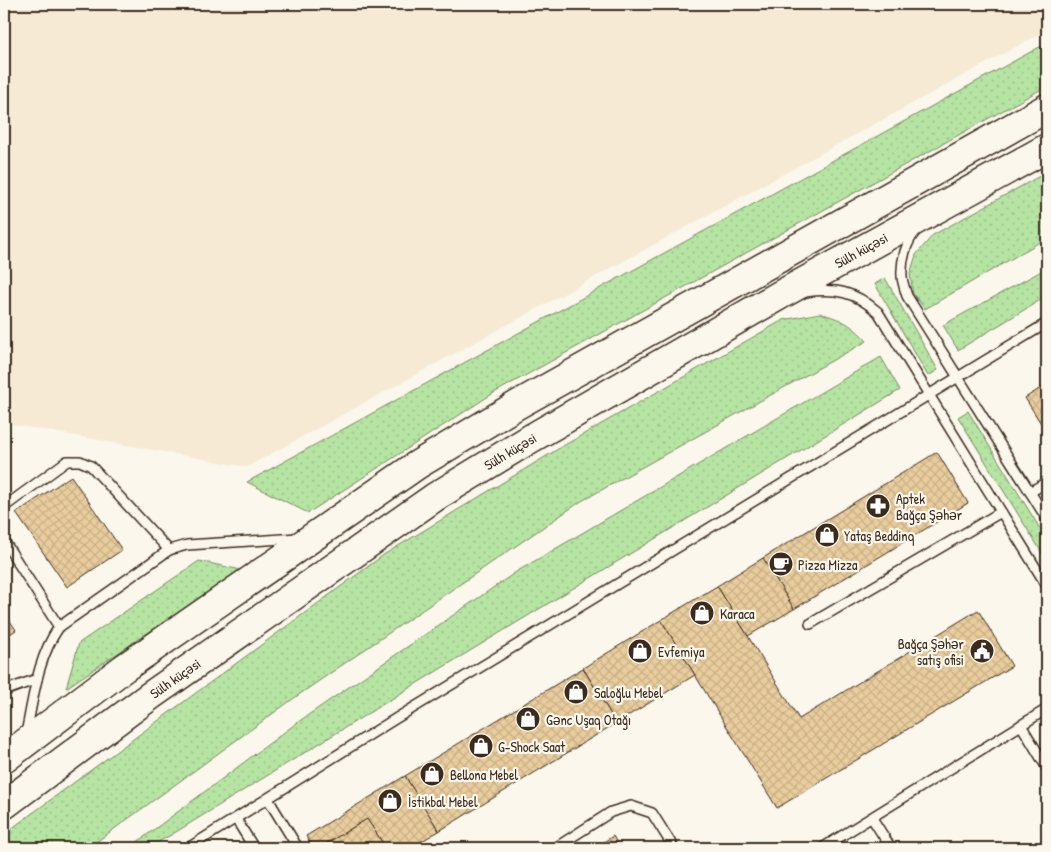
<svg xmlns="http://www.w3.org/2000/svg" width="1051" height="852" viewBox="0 0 1051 852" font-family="'Patrick Hand',sans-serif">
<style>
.built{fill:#f6ead4}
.grass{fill:url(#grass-dots);stroke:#788760}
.building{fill:url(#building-cross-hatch);stroke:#3b2a1e}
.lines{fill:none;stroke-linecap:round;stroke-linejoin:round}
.service-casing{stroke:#3b2a1e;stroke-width:12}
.trunk-casing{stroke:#3b2a1e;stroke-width:31}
.service{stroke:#fbf7ec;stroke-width:9}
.trunk{stroke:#fbf7ec;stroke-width:28}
.labels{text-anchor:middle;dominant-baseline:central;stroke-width:4.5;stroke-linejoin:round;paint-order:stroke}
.street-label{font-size:14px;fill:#3b2a1e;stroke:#fbf7ec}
.poi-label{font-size:14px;fill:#3b2a1e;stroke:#fbf7ec;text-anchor:start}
</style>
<defs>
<pattern id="grass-dots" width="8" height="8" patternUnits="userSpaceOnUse" patternTransform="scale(1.25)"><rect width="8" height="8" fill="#b6e4a3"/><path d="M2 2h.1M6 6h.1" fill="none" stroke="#9dc48c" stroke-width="1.8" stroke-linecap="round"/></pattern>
<pattern id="building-cross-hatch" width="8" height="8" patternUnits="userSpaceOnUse" patternTransform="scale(1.25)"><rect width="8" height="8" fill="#e9cd9d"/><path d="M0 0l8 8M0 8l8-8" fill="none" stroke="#c9b087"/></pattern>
</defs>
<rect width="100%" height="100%" fill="#fbf7ec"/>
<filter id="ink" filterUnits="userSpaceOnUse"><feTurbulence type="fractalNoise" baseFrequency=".02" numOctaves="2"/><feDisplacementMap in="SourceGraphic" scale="10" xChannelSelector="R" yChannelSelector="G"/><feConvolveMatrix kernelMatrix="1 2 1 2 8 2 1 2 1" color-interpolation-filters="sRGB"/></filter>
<g filter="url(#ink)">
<path class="built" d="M4 4H1047V30L247 467 4 423Z"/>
<g class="grass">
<path d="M1047 43V86L492 394 308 513 247 482Z"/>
<path d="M1047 172V238L925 309 913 294 910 274 916 255 933 235Z"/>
<path d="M1047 268V296L958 350 943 325Z"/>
<path d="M885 278 938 370 928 376 875 284Z"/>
<path d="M820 313C843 320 850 323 867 341L580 502 297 696 88 848H4V834L385 554 563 446 783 320Z"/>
<path d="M881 357 900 390 432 674 171 835 147 848H140L136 843 298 722 516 572Z"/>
<path d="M968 411 1047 540V561L958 417Z"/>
<path d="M199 561 241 570 66 688 79 643Z"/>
</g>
<g class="building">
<path d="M1047 384V433L1025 398Z"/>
<path d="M937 452 968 503 794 609 763 558Z"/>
<path d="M71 476 122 550 67 587 16 513Z"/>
<path d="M763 558 794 609 748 636 717 586Z"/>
<path d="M717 586 799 719 978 610 1012 666 777 808 661 620Z"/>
<path d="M4 612 16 630 4 638Z"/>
<path d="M661 620 695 675 616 723 583 668Z"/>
<path d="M583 668 616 723 439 831 405 776Z"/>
<path d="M405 776 439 831 410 848H386L367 819 319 848H313L306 836Z"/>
<path d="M367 819 386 848H319Z"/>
<path d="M613 836 620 848H594Z"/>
</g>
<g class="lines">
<defs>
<g id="service">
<path d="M916 231C906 242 901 261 902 276 902 282 905 289 907 296L1047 519"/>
<path d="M805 292C836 288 854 291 878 312L1047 586"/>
<path d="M1030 492 1047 482"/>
<path d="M4 507 67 461H80L91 466 169 550"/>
<path d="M4 541 59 627"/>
<path d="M810 624 1001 512"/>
<path d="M4 691 37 679"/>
<path d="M1021 725 1047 768"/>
<path d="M26 733C34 696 37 659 59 627L169 550 187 545 298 538"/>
<path d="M268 799 298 848"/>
<path d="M872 818 891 848"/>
<path d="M236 819 254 848"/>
<path d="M188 848 395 719 1047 323"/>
<path d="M555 848 611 812 631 806 652 813 674 848"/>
<path d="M822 848 1047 709"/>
</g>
<g id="trunk">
<path d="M4 759 124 668 417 465 517 405 1047 108"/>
<path d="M4 805 150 696 435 497 530 439 780 295 1047 148"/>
</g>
</defs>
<use href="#service" class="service-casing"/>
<use href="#trunk" class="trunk-casing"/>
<use href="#service" class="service"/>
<use href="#trunk" class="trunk"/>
</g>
</g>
<defs>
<symbol id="pharmacy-disc" viewBox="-11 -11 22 22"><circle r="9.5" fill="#3b2a1e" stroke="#fbf7ec"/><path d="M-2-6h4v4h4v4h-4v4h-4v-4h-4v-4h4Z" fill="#fff"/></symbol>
<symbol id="shop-disc" viewBox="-11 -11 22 22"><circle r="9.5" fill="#3b2a1e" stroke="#fbf7ec"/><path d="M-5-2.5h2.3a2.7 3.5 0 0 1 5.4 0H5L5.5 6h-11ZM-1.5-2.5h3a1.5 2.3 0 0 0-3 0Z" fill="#fff"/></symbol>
<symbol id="cafe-disc" viewBox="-11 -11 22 22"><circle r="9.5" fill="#3b2a1e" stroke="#fbf7ec"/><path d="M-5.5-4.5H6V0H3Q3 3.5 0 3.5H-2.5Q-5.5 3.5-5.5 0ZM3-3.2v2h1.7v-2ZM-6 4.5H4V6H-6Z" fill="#fff"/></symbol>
<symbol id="civic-disc" viewBox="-11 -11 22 22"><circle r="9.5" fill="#3b2a1e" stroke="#fbf7ec"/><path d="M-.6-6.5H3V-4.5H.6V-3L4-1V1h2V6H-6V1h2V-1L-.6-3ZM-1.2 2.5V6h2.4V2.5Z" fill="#fff"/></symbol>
</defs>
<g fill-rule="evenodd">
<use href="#pharmacy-disc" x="864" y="492" width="28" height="28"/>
<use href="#shop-disc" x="813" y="521" width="28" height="28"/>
<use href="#cafe-disc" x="767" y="550" width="28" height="28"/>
<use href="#shop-disc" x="688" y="599" width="28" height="28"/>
<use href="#shop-disc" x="626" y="637" width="28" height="28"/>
<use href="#civic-disc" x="968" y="637" width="28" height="28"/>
<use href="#shop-disc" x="562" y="678" width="28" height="28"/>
<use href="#shop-disc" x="514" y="705" width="28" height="28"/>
<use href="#shop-disc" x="467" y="732" width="28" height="28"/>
<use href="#shop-disc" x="418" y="760" width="28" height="28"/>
<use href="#shop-disc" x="376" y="787" width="28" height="28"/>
</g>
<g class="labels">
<g class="street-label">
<text transform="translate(861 250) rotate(-29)">Sülh küçəsi</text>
<text transform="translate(510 451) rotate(-31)">Sülh küçəsi</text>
<text transform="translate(175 678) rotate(-35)">Sülh küçəsi</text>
</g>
<g class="poi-label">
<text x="896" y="498">Aptek<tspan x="896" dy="16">Bağça Şəhər</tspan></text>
<text x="844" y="535">Yataş Beddinq</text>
<text x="798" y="564">Pizza Mizza</text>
<text x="720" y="613">Karaca</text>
<text x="964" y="643" text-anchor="end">Bağça Şəhər<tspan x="964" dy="16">satış ofisi</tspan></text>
<text x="658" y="651">Evfemiya</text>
<text x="594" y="692">Saloğlu Mebel</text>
<text x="546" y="719">Gənc Uşaq Otağı</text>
<text x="498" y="746">G-Shock Saat</text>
<text x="450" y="774">Bellona Mebel</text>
<text x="408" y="801">İstikbal Mebel</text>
</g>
</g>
<rect width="1051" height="852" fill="none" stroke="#fbf7ec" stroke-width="20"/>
<rect x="10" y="10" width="1031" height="832" fill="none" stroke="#3b2a1e" stroke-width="2" filter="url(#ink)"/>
</svg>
